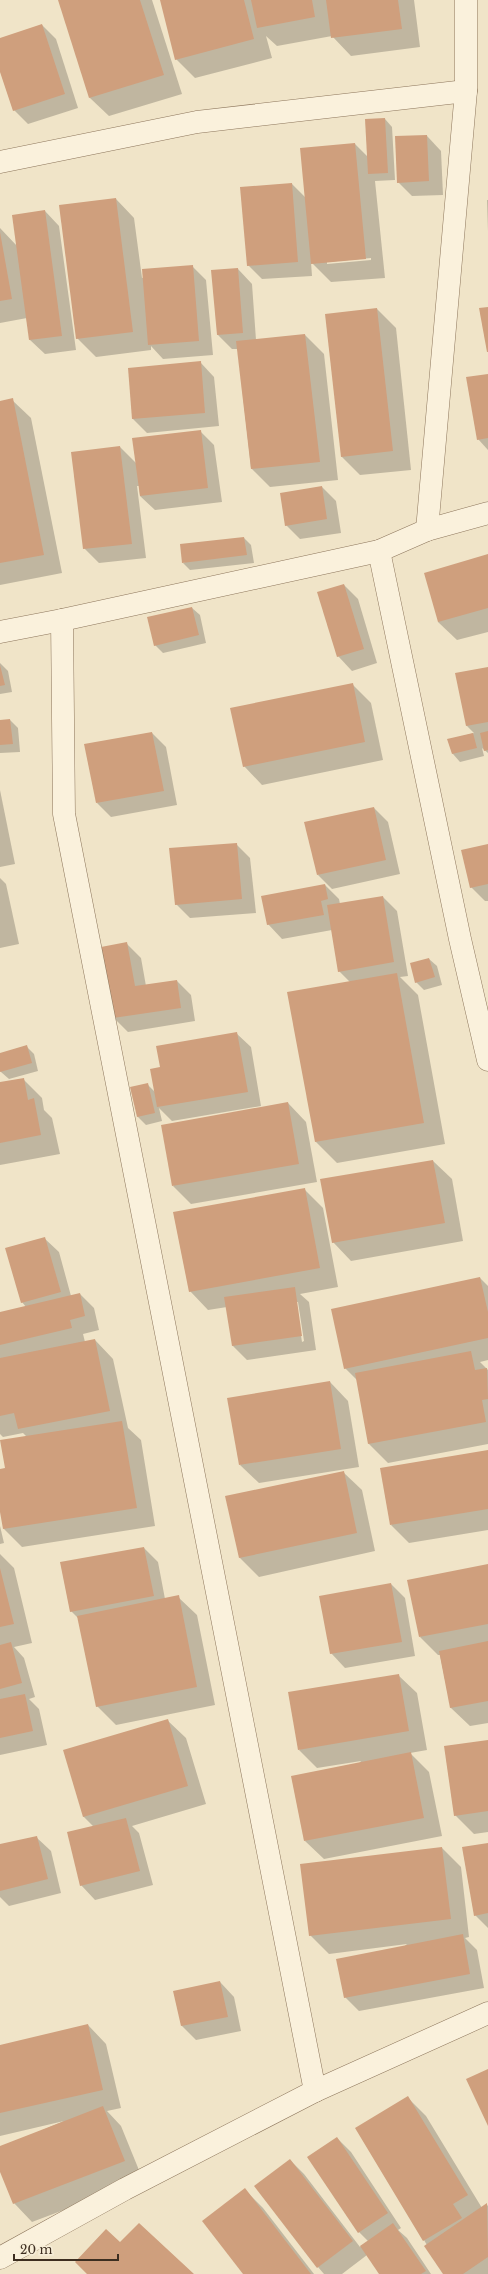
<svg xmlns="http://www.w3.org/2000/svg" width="488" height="2274" viewBox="0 0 488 2274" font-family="'Libre Baskerville',serif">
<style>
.shadow{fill:#0003;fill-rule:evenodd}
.building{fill:#cf9f7d}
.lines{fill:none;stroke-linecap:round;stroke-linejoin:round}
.street-casing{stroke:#8d765c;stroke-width:23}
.street{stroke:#faf1dc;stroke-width:22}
</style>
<rect width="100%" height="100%" fill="#f0e4c8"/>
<g class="shadow">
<path d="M59 0H152L182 94 109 116 90 98Z"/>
<path d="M161 0H414L420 47 351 56 332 36 277 46 266 36 272 58 195 78 176 59Z"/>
<path d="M42 25 56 39 78 108 28 124 14 110 0 69V39Z"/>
<path d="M385 119 392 127 395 180 375 181 385 278 331 282 311 262 312 276 262 279 248 265 292 184 306 198 355 144 368 157ZM371 258V260L327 264V262Z"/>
<path d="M427 136 441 151 443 195 412 196 398 182 396 137Z"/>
<path d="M116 199 134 218 142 278 192 266 206 280 213 355 163 359 151 346V350L96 357 77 338Z"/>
<path d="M487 200H488V232Z"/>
<path d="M45 211 59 226 76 350 45 354 30 340 27 318 0 323V228L17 246Z"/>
<path d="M238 269 252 284 256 340 305 335 324 354 338 480 270 487 251 468 238 349H232L218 335Z"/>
<path d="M377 309 396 328 411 470 360 475 342 457Z"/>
<path d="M200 362 214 377 219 426 147 433 133 419 129 369Z"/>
<path d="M488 375V450L478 439Z"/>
<path d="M12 400 31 418 62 573 0 585V402Z"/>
<path d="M200 431 214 445 222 502 155 510 140 496 139 486H137L146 558 99 563 84 548 120 447 136 463Z"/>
<path d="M322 487 336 501 341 533 300 539 286 525Z"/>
<path d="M244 538 251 545 254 563 190 570 183 563Z"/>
<path d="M488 556V632L457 640 438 622Z"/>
<path d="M344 585 358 599 377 663 352 671 338 656Z"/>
<path d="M192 608 200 615 206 643 163 653 155 645Z"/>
<path d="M0 663 8 671 12 692 0 694Z"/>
<path d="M488 668V753L482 748 484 756 460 762 453 754 449 740 474 733 467 726 456 674Z"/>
<path d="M352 684 371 703 383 760 262 785 244 766Z"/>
<path d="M10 720 18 728 20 752 0 753V721Z"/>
<path d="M152 733 166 747 177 805 111 817 97 803Z"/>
<path d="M0 790 15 864 0 867Z"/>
<path d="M374 808 388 822 400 874 332 889 318 875Z"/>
<path d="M236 844 250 858 256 913 190 918 176 904Z"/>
<path d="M488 845V901H485L471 887Z"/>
<path d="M0 878 6 884 19 944 0 948Z"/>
<path d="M325 885 339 899 340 904 383 897 397 911 408 976 400 977 418 995 445 1144 337 1163 316 1142 350 982 339 971 332 930 282 939 268 924Z"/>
<path d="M127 944 141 958 146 986 177 981 191 995 195 1021 128 1032 114 1018Z"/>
<path d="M429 959 437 966 442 985 424 990 416 982Z"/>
<path d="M236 1033 251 1047 261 1106 172 1121 159 1108 162 1121 146 1125 138 1117 131 1088 148 1085 155 1092 161 1068Z"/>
<path d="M26 1046 34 1054 38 1071 9 1079 1 1072 0 1054Z"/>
<path d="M23 1079 42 1098 44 1110 52 1118 60 1154 0 1165V1083Z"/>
<path d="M288 1103 306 1122 317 1182 191 1204 173 1186Z"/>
<path d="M433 1161 452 1179 463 1241 351 1261 333 1242Z"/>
<path d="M304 1189 323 1208 338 1287 300 1294 309 1302 316 1350 247 1360 233 1346 227 1307 208 1310 190 1291ZM296 1302H298L304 1341 302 1342Z"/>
<path d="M44 1238 59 1252 71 1296 80 1294 94 1308 99 1330 83 1334 85 1342 95 1340 113 1359 128 1428 141 1440 155 1526 22 1547 4 1529 0 1506V1470L6 1469 27 1437 23 1433 3 1437 0 1434V1313L26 1307 22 1302Z"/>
<path d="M480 1278 488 1286V1360L480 1362 488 1370V1444L388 1463 369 1444 357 1380 345 1368Z"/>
<path d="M330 1382 348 1401 359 1467 259 1483 240 1465Z"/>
<path d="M488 1451V1530L409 1543 391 1525Z"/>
<path d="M343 1472 362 1490 375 1551 259 1577 240 1558 226 1497Z"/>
<path d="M0 1526 4 1543 0 1544Z"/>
<path d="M144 1548 158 1562 165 1599 178 1597 197 1615 215 1705 116 1725 97 1706 79 1619 71 1611Z"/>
<path d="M0 1554 14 1568 32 1643 14 1647 24 1658 35 1697 29 1699 39 1709 47 1745 0 1755Z"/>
<path d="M488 1565V1723L470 1726 451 1708 440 1655H438L420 1637Z"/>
<path d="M391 1584 405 1598 415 1656 345 1668 331 1653Z"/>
<path d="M398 1675 417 1693 427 1750 410 1753 429 1772 442 1836 324 1859 305 1841 361 1761 317 1768 299 1750Z"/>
<path d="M167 1720 186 1738 206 1804 132 1826 139 1833 153 1885 95 1900 81 1885 94 1827 83 1816Z"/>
<path d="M488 1741V1832L474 1834 455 1815Z"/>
<path d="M36 1837 51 1851 61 1893 9 1906 0 1897V1845Z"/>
<path d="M488 1844V1928L475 1915Z"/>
<path d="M442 1848 461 1867 469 1937 465 1938 477 1950 484 1988 359 2011 345 1997 407 1944 329 1954 310 1935Z"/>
<path d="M220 1982 234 1997 241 2031 196 2040 182 2026 174 1992Z"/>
<path d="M88 2025 106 2044 121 2108 107 2111 121 2126 143 2180 32 2222 14 2203 0 2169V2148L64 2121 0 2136V2046Z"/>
<path d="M408 2098 426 2116 482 2208 487 2205 488 2206V2274H444L424 2240Z"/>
<path d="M337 2138 351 2152 401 2228 398 2230 407 2238 431 2274H380L367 2255 342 2274H324L318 2267 290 2160 304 2174 360 2247 368 2241 359 2232Z"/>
<path d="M245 2190 263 2208 314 2274H244Z"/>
</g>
<g class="building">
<path d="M58 0H140L164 75 89 98Z"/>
<path d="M160 0H244L254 39 175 60Z"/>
<path d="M251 0H312L315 17 257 28Z"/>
<path d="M326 0H398L402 29 331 38Z"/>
<path d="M42 24 65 94 13 111 0 72V38Z"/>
<path d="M385 118 388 173 368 174 365 119Z"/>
<path d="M427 135 429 181 397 183 395 136Z"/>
<path d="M355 143 366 259 311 264 300 148Z"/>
<path d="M292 183 298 262 247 266 240 187Z"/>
<path d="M116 198 133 332 76 339 59 205Z"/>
<path d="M45 210 62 336 29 340 12 215Z"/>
<path d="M0 232 12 299 0 301Z"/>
<path d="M193 265 199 341 148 345 142 269Z"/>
<path d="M238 268 243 333 217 335 211 270Z"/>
<path d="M488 307V352H487L479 308Z"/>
<path d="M377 308 393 451 341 457 325 314Z"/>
<path d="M305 334 320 462 251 469 236 341Z"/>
<path d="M201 361 205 413 132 419 128 368Z"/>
<path d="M488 374V438L477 440 466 377Z"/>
<path d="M13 398 44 555 0 563V401Z"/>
<path d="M201 430 208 488 140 496 132 438Z"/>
<path d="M120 446 132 544 83 549 71 452Z"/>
<path d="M322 486 327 519 285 526 280 493Z"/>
<path d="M244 537 247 555 182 563 180 544Z"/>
<path d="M488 554V608L438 622 424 573Z"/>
<path d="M344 584 364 649 337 657 317 592Z"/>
<path d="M192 607 199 635 154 646 147 617Z"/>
<path d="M0 665 5 685 0 686Z"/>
<path d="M488 667V722L466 726 455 673Z"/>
<path d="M353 683 365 742 243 767 230 708Z"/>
<path d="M10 719 13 744 0 745V720Z"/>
<path d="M488 731V750L484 751 480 733Z"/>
<path d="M152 732 164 791 96 803 84 744Z"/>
<path d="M473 733 477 748 452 754 447 739Z"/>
<path d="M374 807 386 860 317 875 304 822Z"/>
<path d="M237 843 242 899 175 905 169 848Z"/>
<path d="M488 844V884L470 888 461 850Z"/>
<path d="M325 884 328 899 321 901 324 915 267 925 261 896Z"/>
<path d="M383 896 394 962 338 972 327 905Z"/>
<path d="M127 942 135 986 177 980 181 1008 113 1018 101 947Z"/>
<path d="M429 958 435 977 415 983 410 963Z"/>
<path d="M397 973 424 1123 315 1142 287 992Z"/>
<path d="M237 1032 248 1092 157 1107 150 1069 160 1067 156 1046Z"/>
<path d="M27 1045 32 1063 0 1072V1053Z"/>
<path d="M24 1078 28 1100 34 1098 41 1135 0 1143V1082Z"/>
<path d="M148 1083 155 1113 137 1117 130 1087Z"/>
<path d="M288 1102 299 1164 172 1186 161 1125Z"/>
<path d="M433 1160 445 1223 332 1243 320 1179Z"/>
<path d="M305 1188 320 1268 189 1292 173 1212Z"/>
<path d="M45 1237 61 1292 21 1303 5 1248Z"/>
<path d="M480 1277 488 1312V1338L344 1369 331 1309Z"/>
<path d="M295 1287 302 1336 232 1346 224 1297Z"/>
<path d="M80 1293 85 1316 70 1320 72 1328 0 1345V1312Z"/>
<path d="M95 1339 110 1411 18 1429 14 1413 0 1416V1358Z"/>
<path d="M471 1351 475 1370 487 1368 488 1399 482 1400 486 1422 368 1444 355 1373Z"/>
<path d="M330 1381 341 1449 239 1465 227 1398Z"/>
<path d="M122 1421 137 1508 3 1529 0 1512V1469L5 1468 0 1440Z"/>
<path d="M488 1450V1509L390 1525 380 1468Z"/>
<path d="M344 1471 357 1533 239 1558 225 1496Z"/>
<path d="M144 1547 154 1596 70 1612 60 1562Z"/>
<path d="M488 1564V1624L419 1637 407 1580Z"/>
<path d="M0 1568 14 1624 0 1627Z"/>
<path d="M391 1583 402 1642 330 1654 319 1596Z"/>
<path d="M179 1595 197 1687 96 1707 77 1616Z"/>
<path d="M488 1641V1701L450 1708 439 1651Z"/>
<path d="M11 1642 22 1683 0 1689V1645Z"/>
<path d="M399 1674 409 1731 298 1750 288 1692Z"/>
<path d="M25 1694 33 1731 0 1738V1699Z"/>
<path d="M168 1719 188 1786 83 1817 63 1750Z"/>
<path d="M488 1740V1811L454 1816 444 1746Z"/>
<path d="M411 1752 424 1818 304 1841 291 1776Z"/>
<path d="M126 1818 140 1871 80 1886 67 1832Z"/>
<path d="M37 1836 48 1879 0 1891V1844Z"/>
<path d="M488 1843V1913L474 1916 462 1847Z"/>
<path d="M442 1847 451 1919 309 1936 300 1864Z"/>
<path d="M463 1934 470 1974 344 1998 336 1959Z"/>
<path d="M220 1981 228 2017 181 2026 173 1991Z"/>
<path d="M88 2024 103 2090 0 2113V2045Z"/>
<path d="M488 2069V2126L466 2079Z"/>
<path d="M408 2096 468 2195 453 2204 462 2218 423 2241 355 2128Z"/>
<path d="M103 2106 125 2161 13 2204 0 2172V2146Z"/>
<path d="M337 2137 388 2213 358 2233 307 2157Z"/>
<path d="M290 2159 353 2241 317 2268 254 2186Z"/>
<path d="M245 2188 311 2274H243L202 2221Z"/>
<path d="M487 2203 488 2257 463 2274H443L424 2246Z"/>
<path d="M139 2223 194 2274H87L75 2262 106 2229 120 2242Z"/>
<path d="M393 2223 426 2271 421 2274H379L360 2246Z"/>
</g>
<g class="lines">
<defs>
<g id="street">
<path d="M0 162 197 122 466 91"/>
<path d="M427 530 466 91V0"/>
<path d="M379 551 460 939 488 1060"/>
<path d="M62 620 64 814 315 2091"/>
<path d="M0 632 62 620 379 551 427 530 488 513"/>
<path d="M0 2258 125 2189 315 2091 488 2013"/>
</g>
</defs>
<use href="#street" class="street-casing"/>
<use href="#street" class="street"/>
</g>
<path d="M14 2254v6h104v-6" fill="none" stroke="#3d2e20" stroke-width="2"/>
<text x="20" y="2254" font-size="12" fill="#3d2e20" stroke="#f7eed8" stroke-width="3" paint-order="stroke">20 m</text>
</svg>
